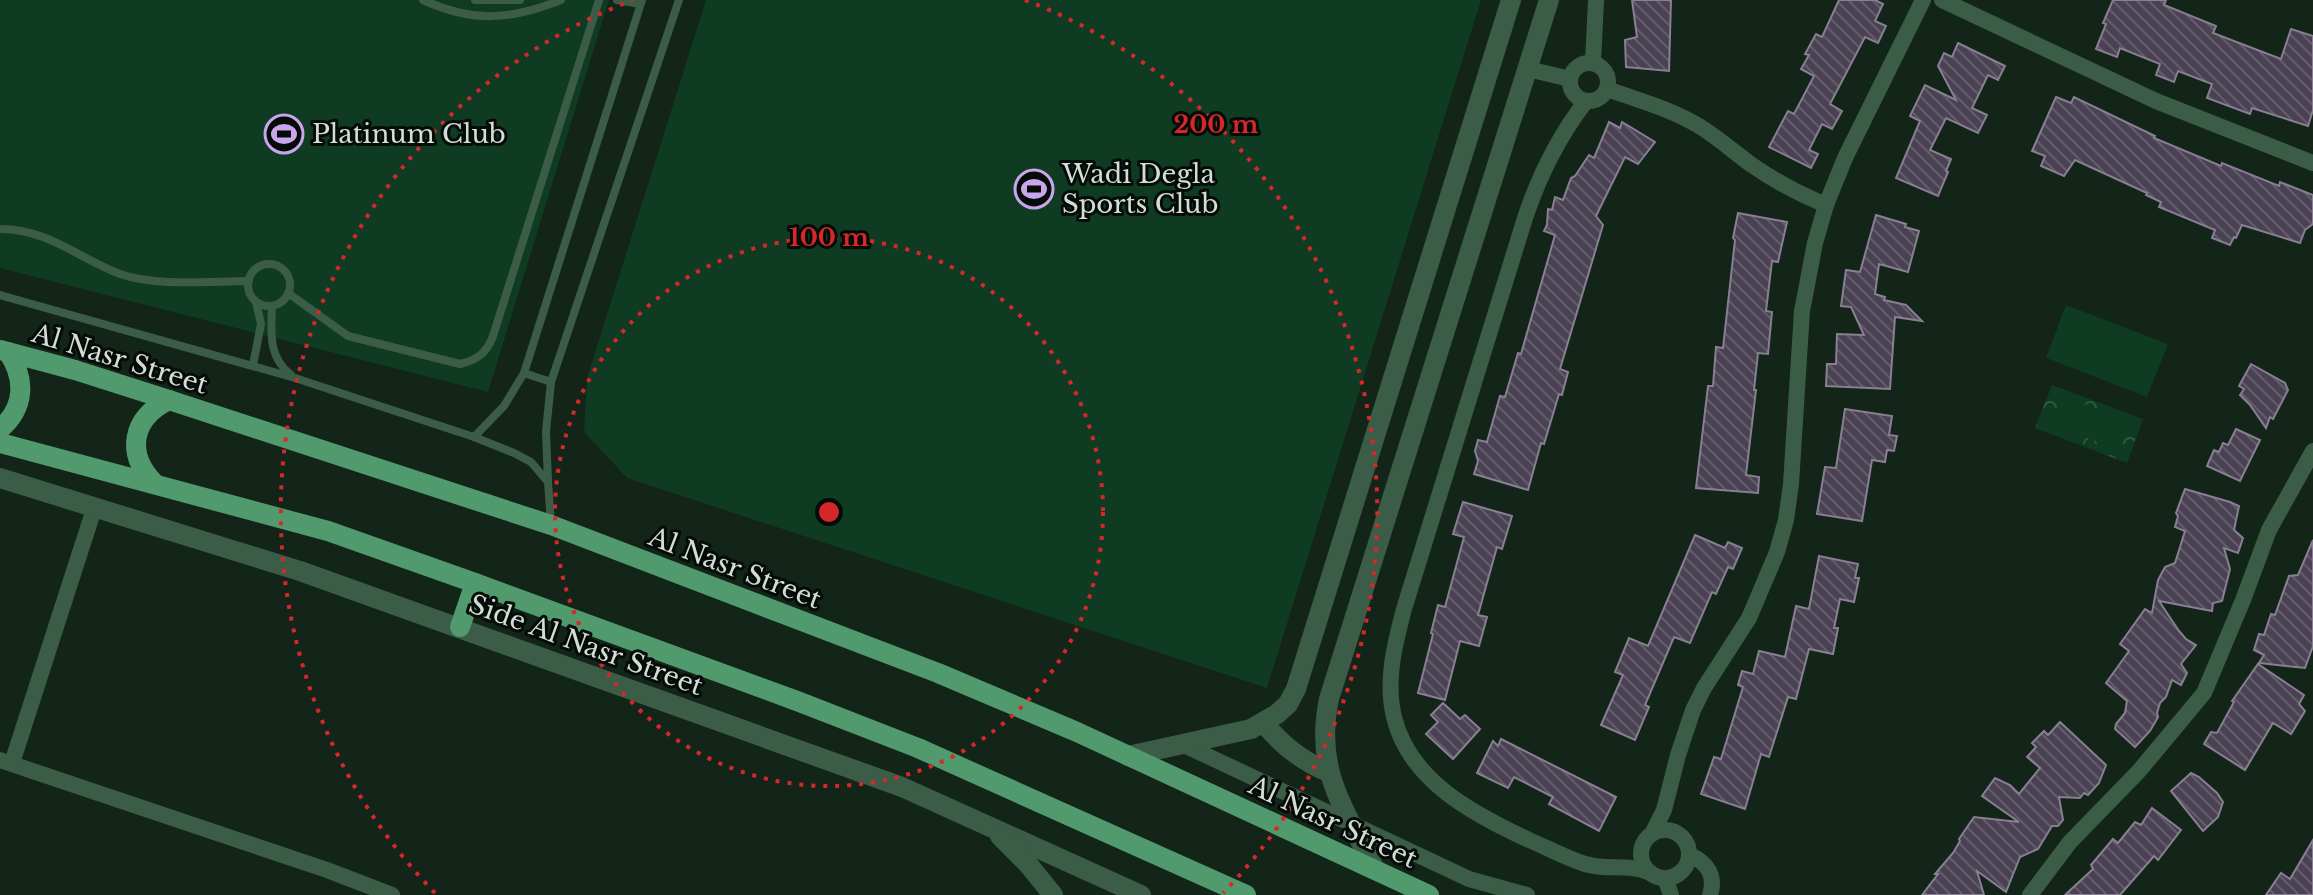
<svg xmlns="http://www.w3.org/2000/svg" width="2313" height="895" viewBox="0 0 2313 895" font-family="'Libre Baskerville',serif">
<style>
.park{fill:url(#park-crowns)}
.garden{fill:#0e3b22}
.building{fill:url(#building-back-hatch);stroke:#887f92;stroke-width:2}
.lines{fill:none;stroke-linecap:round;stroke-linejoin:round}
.service{stroke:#3b5d47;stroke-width:8}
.minor{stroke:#3b5d47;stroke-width:16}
.tertiary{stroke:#3b5d47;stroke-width:20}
.primary{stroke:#509a6d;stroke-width:20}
.ring{fill:none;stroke:#d62828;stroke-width:4;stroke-dasharray:4 8}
.labels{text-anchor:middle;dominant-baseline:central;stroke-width:6;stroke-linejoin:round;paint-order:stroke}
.poi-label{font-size:26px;fill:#d3ddd6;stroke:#050b07;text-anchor:start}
.street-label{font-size:26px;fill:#d3ddd6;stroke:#050b07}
.centre{fill:#d62828;stroke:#050b07;stroke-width:4}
.ring-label{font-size:24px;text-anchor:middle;font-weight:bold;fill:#d62828;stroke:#050b07;stroke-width:6;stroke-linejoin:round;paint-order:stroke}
</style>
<defs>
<pattern id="park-crowns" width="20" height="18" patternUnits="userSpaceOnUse" patternTransform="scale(2)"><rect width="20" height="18" fill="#0e3b22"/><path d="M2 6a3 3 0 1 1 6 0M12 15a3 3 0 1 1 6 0" fill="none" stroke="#305741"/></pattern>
<pattern id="building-back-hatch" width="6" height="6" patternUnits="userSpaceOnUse" patternTransform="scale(2)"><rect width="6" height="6" fill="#4a4253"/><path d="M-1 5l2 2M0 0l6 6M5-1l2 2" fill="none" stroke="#635d6b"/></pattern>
</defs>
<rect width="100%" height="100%" fill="#132419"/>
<path class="park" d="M2052 385 2143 419 2127 463 2035 428Z"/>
<g class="garden">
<path d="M0 0H609L488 392 0 268Z"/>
<path d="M706 0H1481L1267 688 627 478 584 432 587 378Z"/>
<path d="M2066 305 2168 344 2147 397 2046 358Z"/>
<path d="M2065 397 2128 420 2117 449 2054 426Z"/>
</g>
<g class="building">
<path d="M1632 0H1671L1669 71 1626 67 1625 40 1637 37Z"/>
<path d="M1839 0H1875L1883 4 1875 21 1886 26 1878 43 1865 37 1830 104 1842 111 1832 129 1822 124 1809 150 1818 154 1811 168 1769 147 1788 111 1794 114 1814 76 1801 69 1809 55 1805 54 1816 34 1822 37Z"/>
<path d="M2113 0H2166L2164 5 2216 26 2213 33 2281 59 2291 29 2313 36V110L2308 126 2252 108 2250 114 2207 98 2212 84 2178 71 2174 82 2156 75 2160 64 2120 48 2117 57 2096 49 2106 24 2103 23Z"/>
<path d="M1958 43 2005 66 1998 80 1988 75 1972 108 1987 115 1978 133 1946 118 1930 150 1951 159 1946 171 1948 172 1938 196 1896 178 1920 121 1910 116 1925 85 1956 100 1938 66 1944 53 1952 57Z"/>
<path d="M2056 97 2071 103 2074 97 2155 136 2154 138 2221 166 2222 163 2279 186 2280 182 2313 195V224L2305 230 2300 243 2242 225 2236 238 2234 237 2230 245 2212 238 2215 230 2159 207 2161 202 2146 195 2147 193 2075 160 2064 176 2041 166 2045 156 2032 151Z"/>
<path d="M1609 122 1620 128 1622 122 1655 142 1638 164 1625 157 1596 216 1603 225 1560 369 1568 372 1562 395 1559 394 1544 444 1541 443 1528 490 1474 474 1478 461 1475 451 1478 440 1487 442 1500 396 1505 397 1518 353 1521 354 1555 235 1544 231 1547 225 1548 209 1552 210 1555 197 1563 200 1571 178 1575 176 1589 155 1594 158Z"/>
<path d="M1738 213 1787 222 1778 262 1772 261 1766 311 1772 312 1768 354 1758 353 1754 390H1756L1746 475 1759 477 1758 493 1696 488 1708 386H1713L1716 347 1723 348 1735 240 1733 238Z"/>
<path d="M1876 215 1906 224 1905 227 1919 231 1908 272 1879 264 1875 294 1885 297 1884 300 1906 305 1922 321 1895 317 1890 389 1826 386 1827 364H1836L1837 334 1864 335 1851 307 1841 306 1846 270 1860 272Z"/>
<path d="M2251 364 2285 383 2288 390 2273 419 2270 417 2266 428 2250 405 2240 395 2244 389 2239 386Z"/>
<path d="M1845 409 1892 416 1889 435 1897 436 1894 451 1887 450 1885 462 1872 460 1862 521 1817 514 1825 467 1836 468Z"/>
<path d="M2236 429 2260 440 2240 481 2207 466 2214 450 2219 452 2223 443 2228 445Z"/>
<path d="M2185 489 2230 502 2239 506 2234 530 2243 538 2238 553 2224 548 2230 569 2222 601 2213 603 2212 611 2159 601 2179 631 2186 639 2196 645 2181 664 2187 673 2181 685 2172 680 2166 697 2160 703 2157 713 2158 717 2150 731 2135 747 2115 729 2116 724 2125 713 2127 701 2106 683 2129 651 2120 644 2145 609 2152 613 2158 580 2165 567 2175 563 2185 531 2175 527 2178 516 2176 513Z"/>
<path d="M1463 502 1512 516 1502 549 1497 547 1478 615 1487 617 1479 646 1460 641 1445 700 1418 693 1433 634 1431 633 1438 605 1445 607 1464 537 1453 534Z"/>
<path d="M1695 535 1725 548 1728 542 1742 548 1733 569 1728 567 1716 594 1712 592 1690 643 1674 637 1645 705 1649 707 1635 740 1601 725 1623 675 1615 672 1629 638 1648 646Z"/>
<path d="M2313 540V646L2305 668 2259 663 2264 655 2254 650 2259 634 2264 635 2271 614 2275 615 2289 576 2298 575Z"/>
<path d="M1819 556 1858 564 1855 578H1859L1854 602 1840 599 1834 628H1838L1833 654 1809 649 1796 699 1788 697 1769 757 1761 754 1745 809 1701 794 1714 757 1721 759 1743 687 1738 685 1742 671 1753 674 1759 651 1785 657 1796 606 1809 609Z"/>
<path d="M2258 664 2304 695 2299 704 2305 711 2291 734 2273 723 2245 770 2204 744 2211 732 2217 733 2234 702 2232 701Z"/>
<path d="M1443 703 1460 719 1465 715 1480 729 1453 759 1426 734 1438 722 1431 715Z"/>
<path d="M2060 722 2106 765 2099 783 2088 795 2084 793 2080 798 2059 797 2063 820 2058 826H2052L2038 849 2020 857 2006 892 1977 871 1984 895H1922L1938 874H1935L1953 853 1960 841 1959 839 1974 817 2019 822 1982 796 1995 778 2010 785 2019 794 2040 768 2027 757 2036 747 2032 743 2044 731 2048 735Z"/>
<path d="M1501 739 1616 797 1599 831 1549 804 1553 797 1514 777 1508 788 1477 773 1493 741 1498 746Z"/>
<path d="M2191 773 2199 777 2217 793 2223 802 2218 817 2203 831 2171 791Z"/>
<path d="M2152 808 2181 830 2158 860 2154 856 2120 895H2065L2093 869 2091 865 2113 839 2118 843 2135 822 2141 825Z"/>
<path d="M2313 840V895H2266L2281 873 2290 879Z"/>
</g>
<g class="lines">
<g class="service">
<path d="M423 0C473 23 511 20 561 0"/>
<path d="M475 0H520"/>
<path d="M617 0 640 4"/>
<path d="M0 229C48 229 78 258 120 274 158 287 209 281 249 281"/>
<circle cx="269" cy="285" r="21"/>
<path d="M288 293 348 336 460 364C478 360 487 352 493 336L599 0"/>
<path d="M0 295 295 378 474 437 514 453 531 462 548 482 551 524"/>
<path d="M272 306C271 333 268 357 291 375"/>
<path d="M253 365 261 324 256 302"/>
<path d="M524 373 551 382"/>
<path d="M474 437 504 406 524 373 642 0"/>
<path d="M548 481 546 431 551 382 679 0"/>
</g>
<g class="minor">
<path d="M1942 0 2156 101 2313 163"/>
<path d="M1593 62 1596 0"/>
<circle cx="1589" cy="82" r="19"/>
<path d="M1528 69 1570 79"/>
<path d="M1607 89C1638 100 1671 109 1699 126 1717 137 1733 151 1749 163 1773 180 1799 194 1826 205"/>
<path d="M1586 101C1559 136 1539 176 1525 218L1404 609C1395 643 1385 681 1394 717 1409 781 1475 815 1529 840 1548 848 1566 858 1585 864 1609 871 1626 863 1651 873"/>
<path d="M1182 744 1469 879 1527 895"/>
<path d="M0 760 327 870 392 895"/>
<path d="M12 763 95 506"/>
<circle cx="1665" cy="854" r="24"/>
<path d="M1653 832 1664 810 1678 755 1693 710 1704 688 1749 618 1777 552 1786 520 1791 484 1802 311 1815 243 1826 205 1845 158 1923 0"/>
<path d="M1690 855C1708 863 1716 876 1710 895"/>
<path d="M1665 878 1671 895"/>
<path d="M2030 895 2070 842 2139 771 2204 693 2243 600 2269 530 2313 451"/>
</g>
<g class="tertiary">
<path d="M0 478 300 571 902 787 1141 895"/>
<path d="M1264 723C1282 746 1302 761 1328 772"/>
<path d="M1128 756 1251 729 1277 714 1288 704 1296 689 1511 0"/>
<path d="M1000 836 1028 864 1053 895"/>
<path d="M1375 869C1344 808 1314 770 1329 699L1549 0"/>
</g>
<g class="primary">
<path d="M0 350 75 370 169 400 551 525 938 673 1077 732 1429 895"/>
<path d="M0 429C25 408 26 379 8 352"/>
<path d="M0 443 328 531 475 583 797 701 918 748 1246 895"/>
<path d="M154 483C125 453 132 418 169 400"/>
<path d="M460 627 475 583"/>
</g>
</g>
<g class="ring">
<circle cx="829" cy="512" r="274"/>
<path d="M435 893A548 548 0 0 1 633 0M1025 0A548 548 0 0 1 1223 893"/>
</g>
<defs>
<symbol id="stadium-ring" viewBox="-11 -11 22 22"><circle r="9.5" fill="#050b07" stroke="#c9a5ee" stroke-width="1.5"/><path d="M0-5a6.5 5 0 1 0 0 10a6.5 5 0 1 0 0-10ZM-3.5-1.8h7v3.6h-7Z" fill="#c9a5ee"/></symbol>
</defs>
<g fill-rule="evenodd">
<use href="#stadium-ring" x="262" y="112" width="44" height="44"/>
<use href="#stadium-ring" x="1012" y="167" width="44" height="44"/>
</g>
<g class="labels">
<g class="poi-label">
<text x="312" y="134">Platinum Club</text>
<text x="1062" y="174">Wadi Degla<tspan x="1062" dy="30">Sports Club</tspan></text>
</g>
<g class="street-label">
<text transform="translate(120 359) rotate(17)">Al Nasr Street</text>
<text transform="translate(735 568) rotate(21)">Al Nasr Street</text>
<text transform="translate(586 645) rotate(20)">Side Al Nasr Street</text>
<text transform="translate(1333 822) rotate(25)">Al Nasr Street</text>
</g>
</g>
<circle cx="829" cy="512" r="12" class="centre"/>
<g class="ring-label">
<text x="1216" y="133">200 m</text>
<text x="829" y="246">100 m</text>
</g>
</svg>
